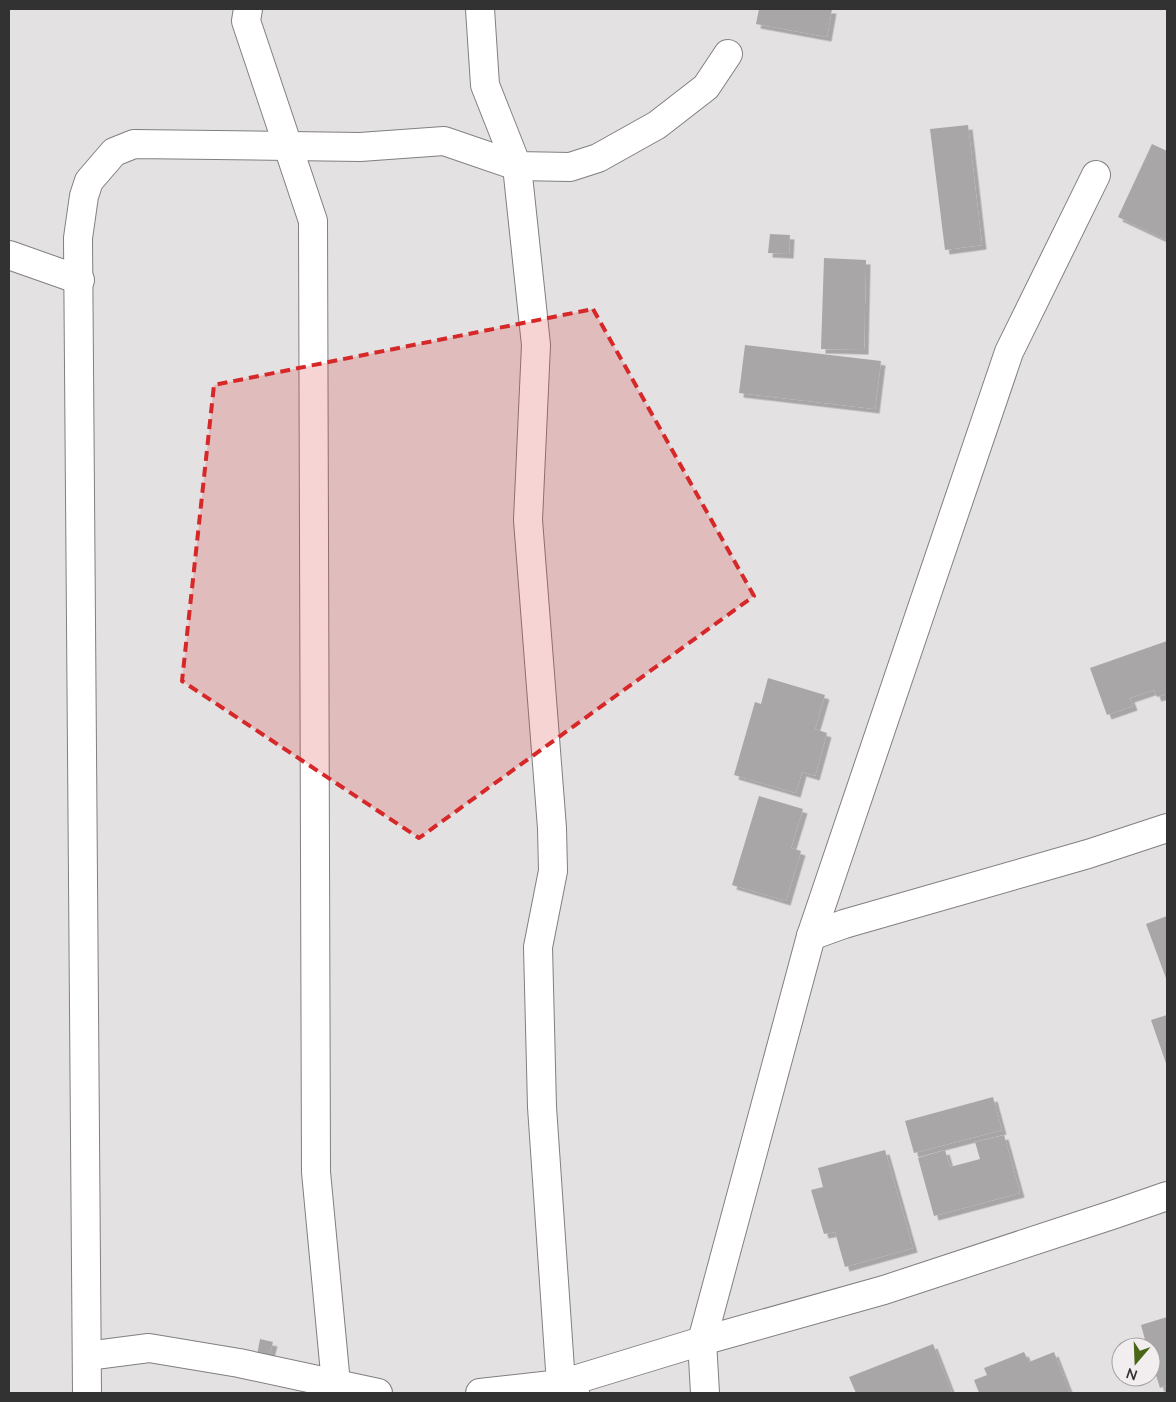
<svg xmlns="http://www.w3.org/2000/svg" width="1176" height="1402" viewBox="0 0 1176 1402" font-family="Lato,sans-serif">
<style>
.building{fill:#a9a6a8;filter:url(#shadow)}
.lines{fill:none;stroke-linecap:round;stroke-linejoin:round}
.minor-casing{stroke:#817f80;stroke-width:30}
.minor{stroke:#fff;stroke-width:28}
.marked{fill:#d62828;fill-opacity:0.2;stroke:#d62828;stroke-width:4;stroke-dasharray:10 6;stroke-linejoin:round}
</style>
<defs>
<filter id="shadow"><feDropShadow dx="4.5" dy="4.5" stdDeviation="0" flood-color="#0004"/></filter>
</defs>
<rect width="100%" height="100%" fill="#e4e1e3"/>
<g class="building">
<path d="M759 9H832L827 37 756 24Z"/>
<path d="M968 125 982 245 945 250 930 129Z"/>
<path d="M1152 144 1167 151V240L1118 217Z"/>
<path d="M770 234 790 235 789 254 768 253Z"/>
<path d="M824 258 866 260 864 350 821 349Z"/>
<path d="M745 345 881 361 875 409 739 393Z"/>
<path d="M1167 641V694L1157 697 1154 690 1130 698 1133 706 1107 715 1090 668Z"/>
<path d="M768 678 825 695 815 729 827 733 815 776 802 772 796 793 734 775 755 702 761 704Z"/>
<path d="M759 796 803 809 791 848 801 851 786 901 732 885Z"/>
<path d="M1167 916V981L1146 924Z"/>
<path d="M1167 1015V1066L1151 1020Z"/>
<path d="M993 1097 1002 1130 914 1153 905 1121Z"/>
<path d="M1004 1135 1020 1193 934 1216 918 1158 945 1150 950 1167 980 1159 975 1142Z"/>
<path d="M885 1150 913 1248 845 1267 835 1232 824 1234 811 1190 823 1187 818 1168Z"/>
<path d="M1167 1317V1385L1160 1388 1151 1359V1347H1147L1141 1325Z"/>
<path d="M260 1339 273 1342 269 1357 257 1355Z"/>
<path d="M933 1344 952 1393H856L849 1377Z"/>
<path d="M1024 1352 1029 1362 1054 1352 1070 1393H979L974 1380 987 1375 984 1368Z"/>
</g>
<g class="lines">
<defs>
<g id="minor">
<path d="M248 9 246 21 313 221 316 1172 336 1384"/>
<path d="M480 9 485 85 517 166 536 345 528 520 552 828 553 871 538 947 542 1107 561 1384 575 1393"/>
<path d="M9 255 80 280"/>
<path d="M811 936 844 924 1088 854 1167 828"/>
<path d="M87 1356 149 1348 239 1363 378 1393"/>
<path d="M87 1393 78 238 84 196 89 181 114 152 134 144 360 147 444 141 517 166 570 167 598 158 657 125 706 87 728 54"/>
<path d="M480 1393 561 1384 702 1341 884 1290 1115 1214 1167 1196"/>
<path d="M705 1393 702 1341 811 936 921 611 1009 352 1096 175"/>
</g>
</defs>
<use href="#minor" class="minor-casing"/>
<use href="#minor" class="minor"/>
</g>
<path class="marked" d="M593 309 754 596 419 838 182 681 214 385Z"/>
<rect width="1176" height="1402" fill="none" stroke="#333233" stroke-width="20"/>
<g transform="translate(1136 1362) rotate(199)"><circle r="24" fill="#f2eef0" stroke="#a6a3a4"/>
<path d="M0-4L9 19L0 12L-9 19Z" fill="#496517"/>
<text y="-8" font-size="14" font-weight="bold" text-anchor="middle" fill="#333233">N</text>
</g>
</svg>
